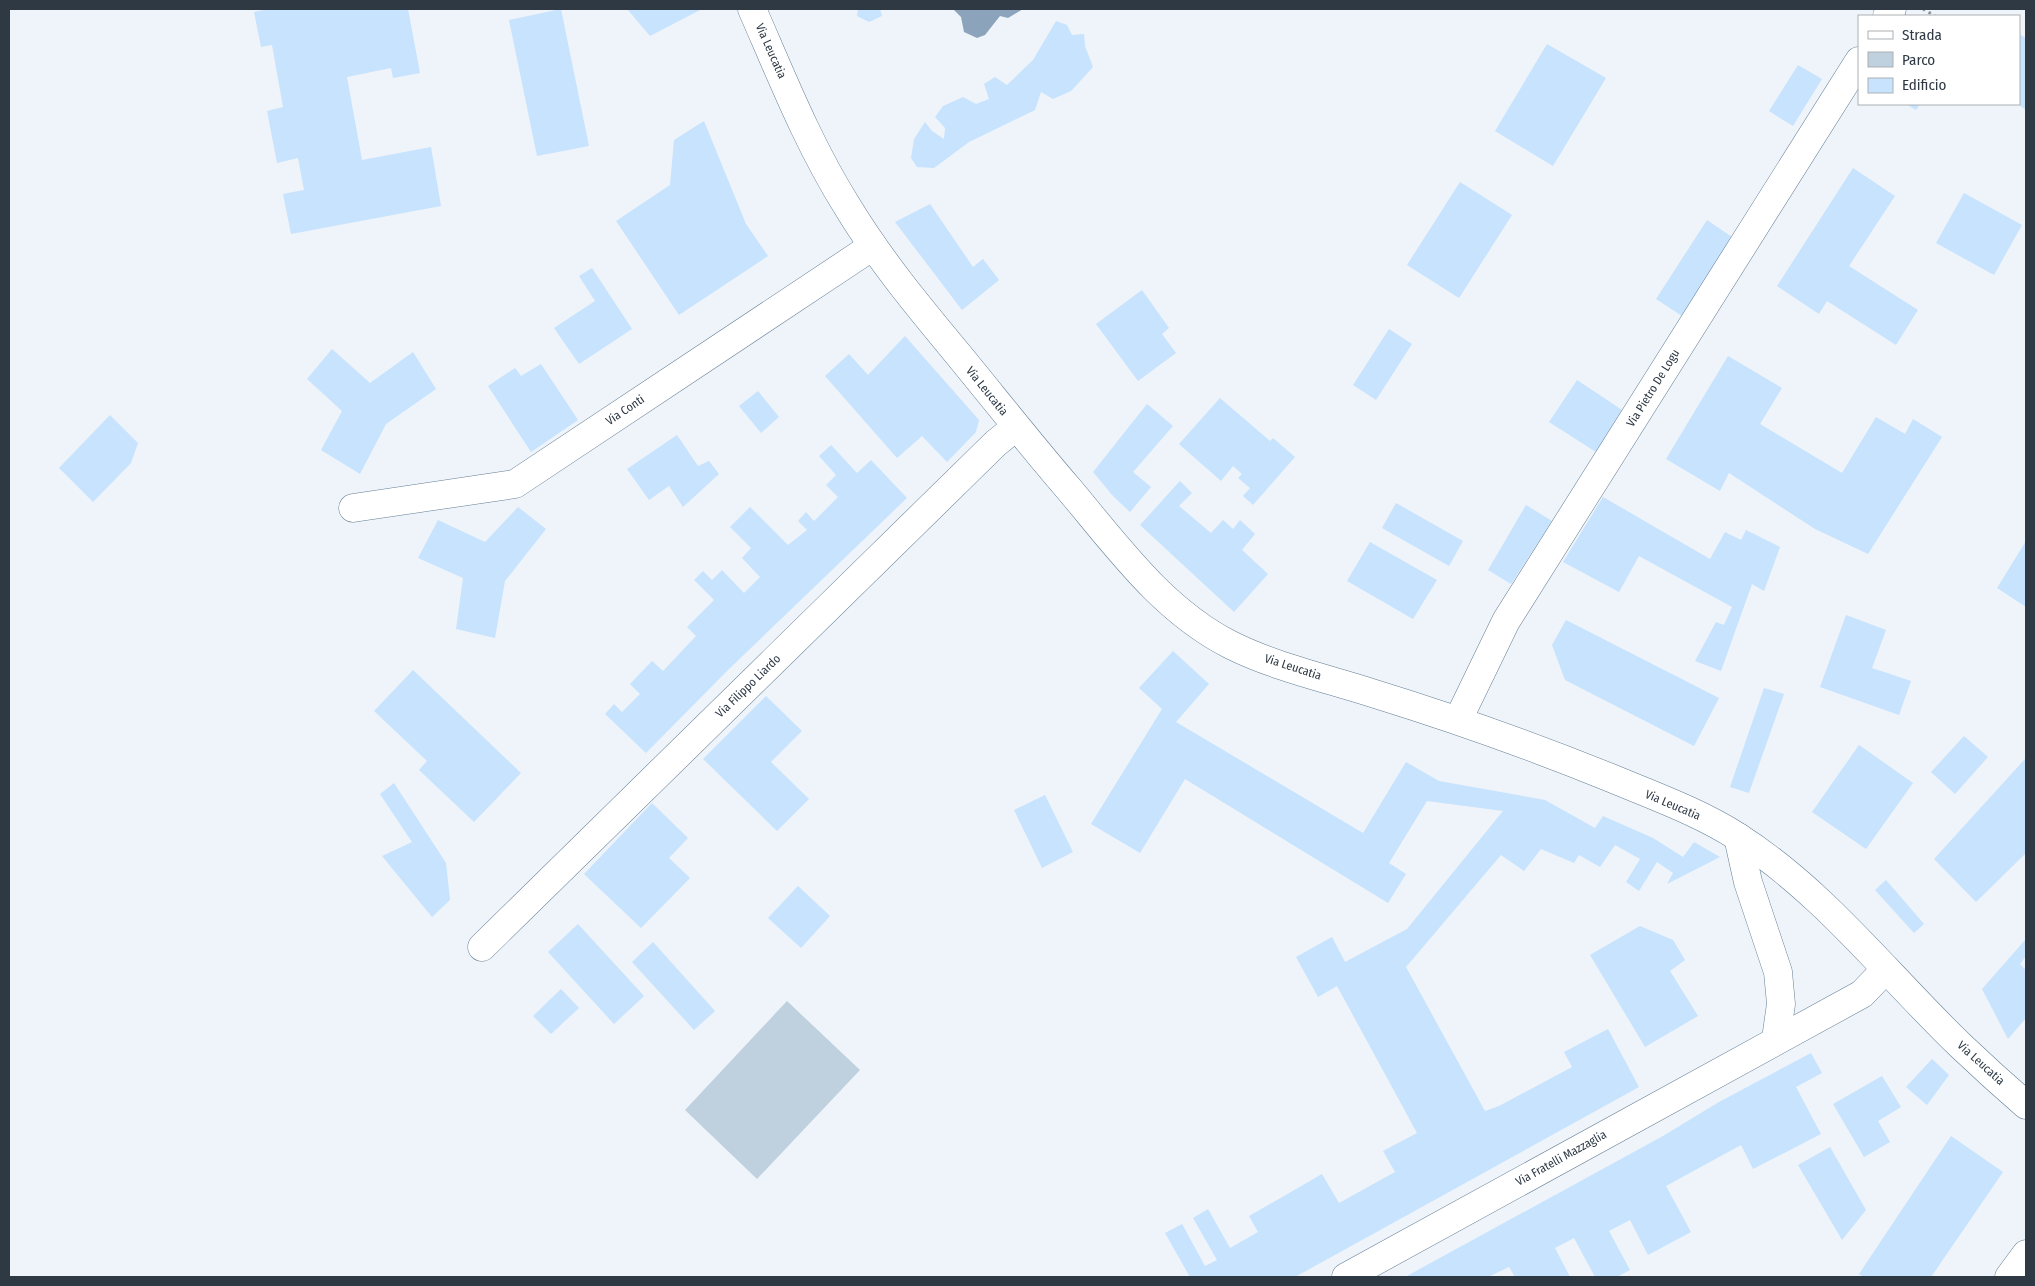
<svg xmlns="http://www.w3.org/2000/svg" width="2035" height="1286" viewBox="0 0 2035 1286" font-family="'Fira Sans Condensed',sans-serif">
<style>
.green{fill:#bfd0df}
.water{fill:#8ba4bb}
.building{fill:#c7e3fe}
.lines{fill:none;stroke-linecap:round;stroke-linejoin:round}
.street-casing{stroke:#647e96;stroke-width:29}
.primary-casing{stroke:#647e96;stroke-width:29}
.path{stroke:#889098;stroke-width:3;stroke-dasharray:2.5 4;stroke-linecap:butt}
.street{stroke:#fff;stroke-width:28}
.primary{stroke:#fff;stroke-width:28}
.labels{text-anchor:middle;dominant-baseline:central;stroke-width:4;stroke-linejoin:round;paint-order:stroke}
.street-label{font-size:12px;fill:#2e3944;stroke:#fff}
</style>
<rect width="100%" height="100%" fill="#eef4f9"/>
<path class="green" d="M787 1001 860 1070 757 1179 685 1110Z"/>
<path class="water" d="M953 9H1023L1008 18 1000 16 985 35 977 38 964 32 961 17Z"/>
<g class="building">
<path d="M269 9H408L420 73 393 78 391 68 347 77 362 160 431 147 441 206 291 234 283 194 304 190 298 158 277 163 267 111 283 107 272 45 261 47 254 12Z"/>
<path d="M561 9 589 146 537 156 509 20Z"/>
<path d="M630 9H702L650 36 628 10Z"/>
<path d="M858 9H880L882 16 869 22 857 16Z"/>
<path d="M1056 21 1067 25 1072 35 1084 34 1085 46 1093 67 1071 91 1053 99 1041 92 1035 110 969 142 934 168 917 167 911 158 914 139 925 122 932 131 944 139 945 128 935 117 943 106 963 97 976 104 989 99 984 84 995 77 1007 85 1033 60Z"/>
<path d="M2019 34 2026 38V110L2019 105Z"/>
<path d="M1547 44 1606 78 1553 166 1495 131Z"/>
<path d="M1798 65 1822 79 1793 126 1769 111Z"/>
<path d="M1906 104H1920L1916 110Z"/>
<path d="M704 121 746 224 768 256 679 315 616 221 670 185 674 140Z"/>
<path d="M1853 168 1895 196 1849 266 1918 310 1896 345 1827 301 1819 314 1777 286Z"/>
<path d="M1460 182 1512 215 1459 298 1407 265Z"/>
<path d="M1964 193 2022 225 1994 275 1936 243Z"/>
<path d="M930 204 973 267 983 259 999 280 962 310 895 222Z"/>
<path d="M1707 220 1732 237 1682 316 1656 299Z"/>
<path d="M592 268 632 329 579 364 554 328 595 301 579 276Z"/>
<path d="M1142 290 1169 328 1162 334 1176 353 1138 381 1096 324Z"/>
<path d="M1389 329 1412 344 1376 400 1353 385Z"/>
<path d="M905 336 979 420 976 432 947 462 922 436 897 458 825 376 849 354 868 375Z"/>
<path d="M332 349 370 383 413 352 436 389 386 424 360 474 321 450 342 411 307 379Z"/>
<path d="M1728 356 1782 388 1760 424 1842 473 1876 417 1905 434 1913 419 1942 437 1868 554 1815 529 1729 473 1720 491 1666 459Z"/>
<path d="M541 364 578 420 531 452 488 386 515 368 521 376Z"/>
<path d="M1577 380 1622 410 1596 452 1549 422Z"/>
<path d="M758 391 779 417 761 433 739 406Z"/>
<path d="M1220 398 1270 441 1273 438 1295 457 1253 505 1243 496 1250 488 1238 478 1242 474 1233 466 1221 481 1179 444Z"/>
<path d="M1147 404 1173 426 1133 472 1151 487 1130 512 1113 496 1093 472Z"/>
<path d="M110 415 138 443 131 463 93 502 59 468Z"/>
<path d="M677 435 698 466 709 461 719 474 683 507 669 486 649 500 627 469Z"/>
<path d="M831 445 857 473 871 460 907 498 728 670 646 753 605 714 614 704 622 712 640 694 630 684 652 661 663 671 696 636 687 627 714 600 694 580 703 571 712 580 722 570 744 593 760 577 742 558 751 548 730 527 750 507 788 545 807 530 798 521 806 512 814 521 838 497 826 485 836 475 819 456Z"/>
<path d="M1180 481 1192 493 1179 506 1211 533 1223 520 1233 529 1240 520 1255 534 1242 550 1268 574 1234 612 1140 525Z"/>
<path d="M1603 497 1710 559 1725 532 1741 540 1746 530 1780 547 1764 591 1752 584 1721 671 1695 661 1716 622 1724 625 1732 607 1639 556 1619 592 1563 562Z"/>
<path d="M1396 503 1463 541 1449 566 1382 528Z"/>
<path d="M1526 505 1552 521 1511 584 1488 570Z"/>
<path d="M518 507 546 529 505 581 495 638 456 629 463 578 418 558 438 520 485 542Z"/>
<path d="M2026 541V607L1997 588Z"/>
<path d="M1370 542 1437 580 1413 619 1347 581Z"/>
<path d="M1846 615 1886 630 1872 668 1911 681 1899 715 1820 687Z"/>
<path d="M1566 620 1719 698 1694 746 1565 680 1552 645Z"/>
<path d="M1173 651 1209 684 1176 722 1363 833 1406 762 1439 781 1545 800 1595 828 1603 816 1653 838 1683 857 1694 842 1720 857 1667 884 1673 873 1657 862 1639 891 1626 882 1640 859 1615 845 1600 867 1579 855 1574 863 1541 849 1524 871 1501 855 1406 967 1485 1111 1499 1106 1572 1067 1564 1052 1608 1029 1639 1087 1295 1277H1190L1165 1233 1182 1224 1205 1266 1217 1260 1193 1218 1208 1209 1230 1248 1258 1232 1249 1216 1322 1174 1339 1203 1395 1172 1383 1151 1417 1133 1337 986 1318 997 1296 957 1332 937 1345 962 1407 929 1503 811 1427 801 1389 863 1406 874 1388 903 1185 779 1140 853 1091 824 1162 709 1139 688Z"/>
<path d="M413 670 521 773 474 822 419 770 427 761 374 711Z"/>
<path d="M1764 688 1784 694 1749 793 1730 787Z"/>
<path d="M766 696 802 731 771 762 809 799 777 831 703 759Z"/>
<path d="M1964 736 1988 757 1955 794 1931 772Z"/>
<path d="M1859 745 1913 783 1866 849 1812 812Z"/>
<path d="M2025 759 2026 853 1976 902 1934 859Z"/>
<path d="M394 783 446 863 450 900 432 917 382 856 412 842 380 794Z"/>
<path d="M1045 795 1073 852 1042 868 1014 810Z"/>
<path d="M652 803 688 838 669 858 690 878 641 928 584 874Z"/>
<path d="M1886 880 1924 924 1914 933 1875 890Z"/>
<path d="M798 886 830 916 801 948 768 918Z"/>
<path d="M578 924 644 996 614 1024 548 952Z"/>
<path d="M1640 926 1673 940 1685 960 1670 971 1698 1016 1645 1047 1590 955Z"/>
<path d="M2026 939V956L2020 964 2026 970V1018L2008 1039 1982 989Z"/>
<path d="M653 942 715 1011 694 1030 632 962Z"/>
<path d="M561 989 579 1008 551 1034 533 1016Z"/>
<path d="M1811 1053 1822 1073 1796 1087 1821 1134 1753 1169 1741 1145 1666 1186 1691 1232 1648 1255 1630 1220 1609 1231 1630 1270 1617 1277H1595L1574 1238 1555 1248 1570 1277H1515L1509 1267 1488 1277H1405L1663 1136 1719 1102Z"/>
<path d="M1932 1059 1949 1075 1927 1105 1906 1087Z"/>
<path d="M1882 1076 1901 1107 1878 1121 1890 1142 1864 1157 1833 1104Z"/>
<path d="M1951 1136 2003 1172 1931 1277H1864L1859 1274Z"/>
<path d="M1830 1147 1866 1210 1842 1240 1798 1165Z"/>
</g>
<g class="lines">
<defs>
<g id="street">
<path d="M1887 16 1892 9"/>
<path d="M353 508 515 484 873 246"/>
<path d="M1458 720 1506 621 1859 61"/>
<path d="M1738 837 1748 882 1778 972 1781 1004 1776 1039"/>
<path d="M482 947 996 443 1016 427"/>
<path d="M1346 1277 1862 994 1886 969"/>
<path d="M2009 1277 2026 1254"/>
</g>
<path id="primary" d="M752 9C781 75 808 144 847 206 879 259 918 306 957 353 994 398 1030 444 1068 488 1117 546 1162 610 1231 645 1275 667 1325 678 1372 693 1453 718 1532 746 1611 778 1654 796 1699 812 1738 837 1824 892 1888 976 1961 1046 1982 1066 2004 1086 2026 1105"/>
</defs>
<use href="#street" class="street-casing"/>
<use href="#primary" class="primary-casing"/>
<path class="path" d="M1923 9 1935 16"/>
<use href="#street" class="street"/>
<use href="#primary" class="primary"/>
</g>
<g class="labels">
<g class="street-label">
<text transform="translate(771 51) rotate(66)">Via Leucatia</text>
<text transform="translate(1653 388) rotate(-58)">Via Pietro De Logu</text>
<text transform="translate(987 391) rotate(51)">Via Leucatia</text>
<text transform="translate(625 410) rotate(-34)">Via Conti</text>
<text transform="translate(1293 667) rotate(18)">Via Leucatia</text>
<text transform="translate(748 686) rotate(-44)">Via Filippo Liardo</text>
<text transform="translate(1673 805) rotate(23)">Via Leucatia</text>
<text transform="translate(1981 1063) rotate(42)">Via Leucatia</text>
<text transform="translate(1561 1158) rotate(-29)">Via Fratelli Mazzaglia</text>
</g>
</g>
<rect width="2035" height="1286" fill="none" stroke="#2e3944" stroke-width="20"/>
<rect x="1858" y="15" width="162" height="90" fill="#ffffff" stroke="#abb0b4"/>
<rect x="1868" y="31" width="25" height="8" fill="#ffffff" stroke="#abb0b4"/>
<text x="1902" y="40" font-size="15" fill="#2e3944">Strada</text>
<rect x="1868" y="52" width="25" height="15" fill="#bfd0df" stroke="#abb0b4"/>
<text x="1902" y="65" font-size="15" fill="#2e3944">Parco</text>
<rect x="1868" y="78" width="25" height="15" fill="#c7e3fe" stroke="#abb0b4"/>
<text x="1902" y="90" font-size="15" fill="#2e3944">Edificio</text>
</svg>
